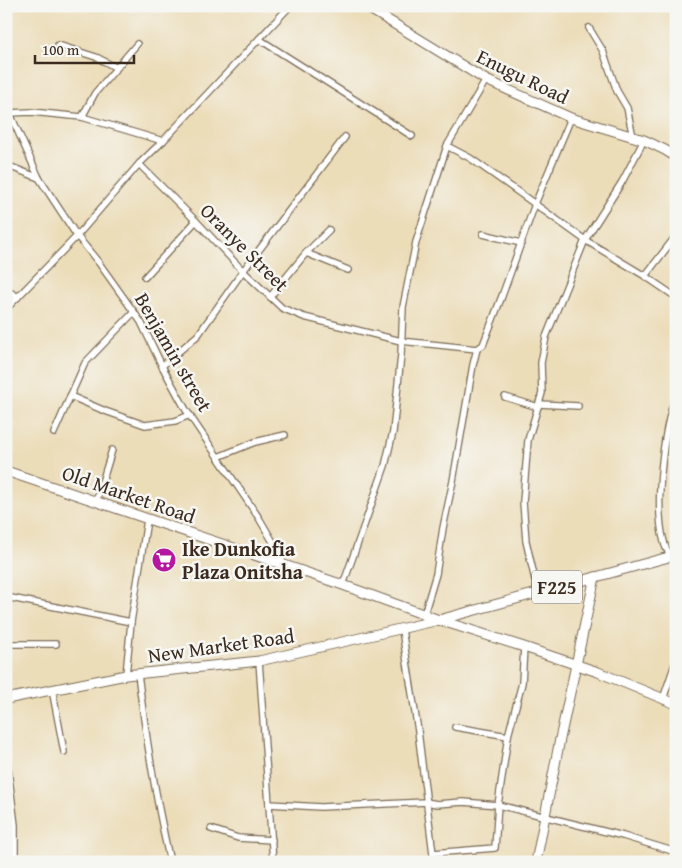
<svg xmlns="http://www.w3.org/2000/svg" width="682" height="868" viewBox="0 0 682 868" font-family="'Gentium Book Plus',serif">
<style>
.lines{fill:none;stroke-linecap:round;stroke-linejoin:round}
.street-casing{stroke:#796954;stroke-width:8}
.secondary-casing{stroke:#796954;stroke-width:11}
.primary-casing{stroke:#796954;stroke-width:11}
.street{stroke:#fff;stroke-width:5.5}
.secondary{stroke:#fff;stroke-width:9}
.primary{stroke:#fff;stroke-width:9}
.labels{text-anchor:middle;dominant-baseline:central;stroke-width:5;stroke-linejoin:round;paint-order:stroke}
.shield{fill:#f6f6f2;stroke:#73675e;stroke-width:1}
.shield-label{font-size:19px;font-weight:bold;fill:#3b2a1e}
.street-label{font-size:20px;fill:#3b2a1e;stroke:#f6f6f2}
.poi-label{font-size:20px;font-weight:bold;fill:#3b2a1e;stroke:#f6f6f2;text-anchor:start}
</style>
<rect width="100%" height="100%" fill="#f6f6f2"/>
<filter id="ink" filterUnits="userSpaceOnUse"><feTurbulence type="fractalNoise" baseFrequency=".02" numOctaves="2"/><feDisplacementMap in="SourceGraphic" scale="10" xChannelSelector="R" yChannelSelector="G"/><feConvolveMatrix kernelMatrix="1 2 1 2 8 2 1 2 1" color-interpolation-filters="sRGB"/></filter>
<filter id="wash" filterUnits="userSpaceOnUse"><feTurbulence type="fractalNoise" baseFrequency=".0096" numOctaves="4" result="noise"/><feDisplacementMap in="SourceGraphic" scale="20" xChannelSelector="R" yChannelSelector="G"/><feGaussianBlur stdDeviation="1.12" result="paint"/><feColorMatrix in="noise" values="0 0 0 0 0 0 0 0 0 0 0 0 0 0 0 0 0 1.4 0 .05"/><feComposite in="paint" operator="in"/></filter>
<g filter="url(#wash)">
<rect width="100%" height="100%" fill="#ecddb9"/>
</g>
<g filter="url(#ink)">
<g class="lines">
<defs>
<g id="street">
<path d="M589 28 603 51 617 91 627 108 633 137"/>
<path d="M259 39 412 136"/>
<path d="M58 45 96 57 117 68"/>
<path d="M6 105 39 178 77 236 99 263 141 322 162 366 186 410 259 518 276 547 284 565"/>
<path d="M10 113 31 112 82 117 163 141"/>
<path d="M82 117 95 93 137 44"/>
<path d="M447 146 470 158 507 184 585 240 645 276 676 297"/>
<path d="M139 164 196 221 243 271 282 308 304 317 401 341 477 349 483 345 502 296 535 204 571 118"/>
<path d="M6 165 39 178"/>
<path d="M483 234 521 243"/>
<path d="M306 253 348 270"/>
<path d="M645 276 676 236"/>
<path d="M145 277 196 221"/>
<path d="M6 290 18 297"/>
<path d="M270 297 306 253 329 230"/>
<path d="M6 309 77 236 139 164 163 141 290 6"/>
<path d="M162 366 198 335 243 271 345 137"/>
<path d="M70 396 105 411 145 425 175 421 190 415"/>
<path d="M505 397 538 407"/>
<path d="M539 404 578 406"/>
<path d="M54 433 85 363 134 312"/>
<path d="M218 457 255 442 285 435"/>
<path d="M96 502 112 450"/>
<path d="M671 557C668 552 665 547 664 542 654 507 663 430 676 396"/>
<path d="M343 585 385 466 393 432 401 355 403 307 416 242 447 146 486 80"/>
<path d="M538 593 526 541 523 502 528 440 542 393 541 363 546 337 585 240 622 182 644 140"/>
<path d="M6 597 131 622 126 675"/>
<path d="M424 614 436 574 443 528 453 481 473 365 477 349"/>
<path d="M131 622 147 520"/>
<path d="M402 630 418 731 434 862"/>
<path d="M6 644H56"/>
<path d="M259 661 273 862"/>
<path d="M138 674C146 738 156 800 170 862"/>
<path d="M52 689 64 752"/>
<path d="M663 699 676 661"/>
<path d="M455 727 508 736"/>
<path d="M6 754 15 825V862"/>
<path d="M269 804 321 807 426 802 437 804 463 802 498 805 623 836 676 852"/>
<path d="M211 829 238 838 272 840"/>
<path d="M433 853 495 848 498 805 508 736 522 683 524 647"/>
</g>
<g id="secondary">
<path d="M365 6 486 80 571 118 644 140 665 150 676 157"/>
<path d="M6 699 126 675 259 661 439 620 524 647 598 672 676 704"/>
<path d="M536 862 560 739 595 577"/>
</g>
<path id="primary" d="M6 471 343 585 439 620 676 555"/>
</defs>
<use href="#street" class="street-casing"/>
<use href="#secondary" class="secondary-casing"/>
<use href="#primary" class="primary-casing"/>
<use href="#street" class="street"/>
<use href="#secondary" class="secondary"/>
<use href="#primary" class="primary"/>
</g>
</g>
<defs>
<symbol id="supermarket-disc" viewBox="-11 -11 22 22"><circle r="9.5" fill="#b5179e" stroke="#f6f6f2"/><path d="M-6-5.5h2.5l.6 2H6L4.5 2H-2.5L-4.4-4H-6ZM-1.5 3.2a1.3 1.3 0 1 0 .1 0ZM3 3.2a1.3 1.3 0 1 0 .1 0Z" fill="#fff"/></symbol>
</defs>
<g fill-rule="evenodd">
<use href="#supermarket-disc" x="150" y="546" width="28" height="28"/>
</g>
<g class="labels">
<rect class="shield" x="532" y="570.5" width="50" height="33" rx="4"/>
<g class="shield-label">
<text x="557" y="587">F225</text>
</g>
<g class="street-label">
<text transform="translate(523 76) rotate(26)">Enugu Road</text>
<text transform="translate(245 247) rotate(45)">Oranye Street</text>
<text transform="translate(174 352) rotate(60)">Benjamin street</text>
<text transform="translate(129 494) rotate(19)">Old Market Road</text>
<text transform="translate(221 645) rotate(-8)">New Market Road</text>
</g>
<g class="poi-label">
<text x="182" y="548">Ike Dunkofia<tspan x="182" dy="23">Plaza Onitsha</tspan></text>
</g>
</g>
<rect width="682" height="868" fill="none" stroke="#f6f6f2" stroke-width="25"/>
<path d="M35 55v8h99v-8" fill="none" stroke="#3b2a1e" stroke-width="2.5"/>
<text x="42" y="55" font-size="15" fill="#3b2a1e" stroke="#f6f6f2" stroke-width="4" paint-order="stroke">100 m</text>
</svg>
